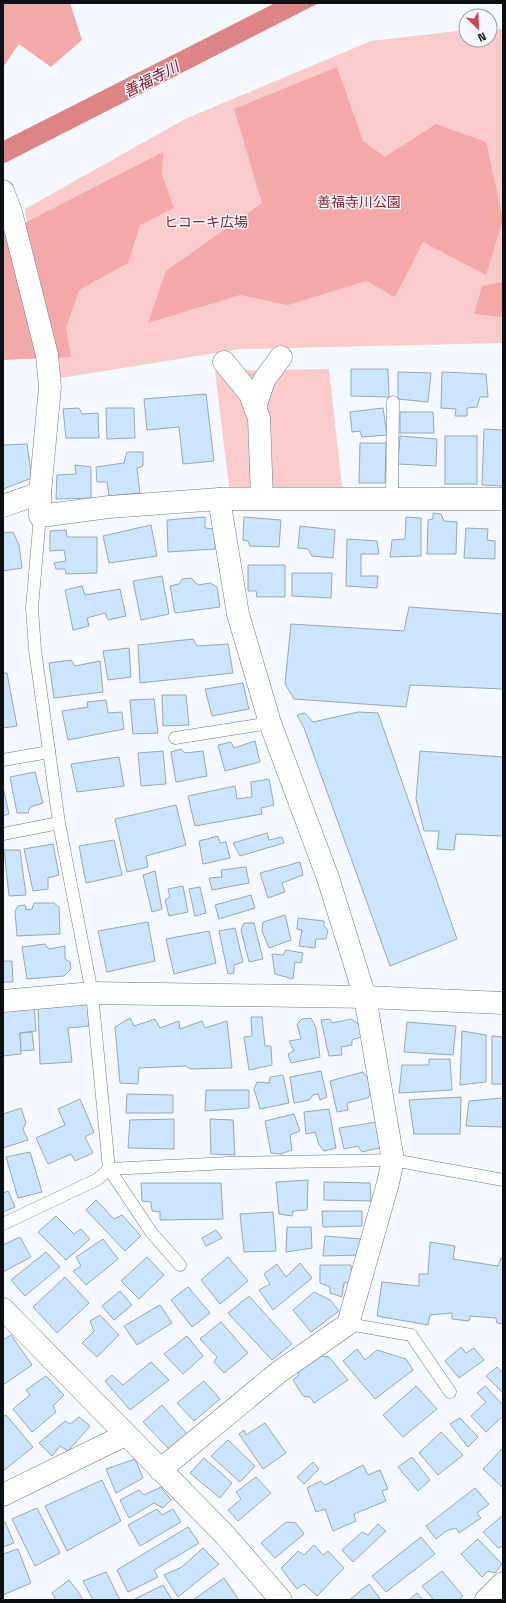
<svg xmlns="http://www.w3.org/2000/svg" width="506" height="1603" viewBox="0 0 506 1603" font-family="'Space Grotesk','Noto Sans JP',sans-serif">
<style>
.green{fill:#f9cbca}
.forest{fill:#f4a9a9}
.water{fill:#dd8485}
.building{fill:#cbe5fe;stroke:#99a6b4}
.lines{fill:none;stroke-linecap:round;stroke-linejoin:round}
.lane-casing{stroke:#6d7a87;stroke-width:13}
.street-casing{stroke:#6d7a87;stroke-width:23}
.lane{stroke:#fff;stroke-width:12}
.street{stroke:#fff;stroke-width:22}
.labels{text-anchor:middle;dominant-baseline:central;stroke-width:3;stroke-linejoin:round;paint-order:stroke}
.park-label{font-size:14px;fill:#8b212e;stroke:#f3f9fe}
.water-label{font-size:15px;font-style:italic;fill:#7c0f21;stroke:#f3f9fe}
</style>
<rect width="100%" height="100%" fill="#f3f9fe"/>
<g class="green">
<path d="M503 29V343L240 349 61 378 38 300 25 209 185 119 371 41 466 30V40H490V30Z"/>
<path d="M329 369 342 487H229L215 371Z"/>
</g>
<g class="forest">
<path d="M3 3H70L82 40 51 67 19 44 3 67Z"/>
<path d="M337 67 363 141 385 157 436 124 486 142 503 219 486 275 423 242 395 297 366 281 288 305 240 295 148 323 166 271 262 203 234 109Z"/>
<path d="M163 152 162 175 174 208 140 225 128 263 79 290 66 328 71 357 3 360V234Z"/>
<path d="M503 282V317L474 314 482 286Z"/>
</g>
<path class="water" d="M275 3H319L3 164V141Z"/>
<g class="building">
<path d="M351 369H388L389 397 351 396Z"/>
<path d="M398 372 431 373 428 402 398 399Z"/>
<path d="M442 372 486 374 488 397H480L477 407 467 408V416H455L456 409 441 408Z"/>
<path d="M206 394 214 461 183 464 179 427 147 430 144 399Z"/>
<path d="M79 408 82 414 98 413 99 438H66L63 409Z"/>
<path d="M106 408H134L135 438 107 439Z"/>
<path d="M383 408 387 435 362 437 360 431 352 432 350 412Z"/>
<path d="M400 412H433L434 433H400Z"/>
<path d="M484 429 503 430V486L482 485Z"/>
<path d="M400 436 437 439 436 466 398 464Z"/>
<rect x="445" y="436" width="32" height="48"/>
<path d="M360 443H386L385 483H359Z"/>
<path d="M27 444 32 478 3 489V445Z"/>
<path d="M127 452H143V466L137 468 140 493 109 496 107 482H97L96 467 124 463Z"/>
<path d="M75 465 91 467V498L56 499 57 475 76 474Z"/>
<path d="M433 513 441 514 444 521 457 522 456 554H427L428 520 433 519Z"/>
<path d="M205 517V528L215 529V549L168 552 167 520Z"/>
<path d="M244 517 281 520 279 547 250 546 248 541 243 540Z"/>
<path d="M406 517 421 518V556L390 557 392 540 405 539Z"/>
<path d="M151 525 157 556 109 563 103 536Z"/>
<path d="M300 526 335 530 333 558 312 556 308 549 298 548Z"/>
<path d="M466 528 488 529 487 540 495 541V559L464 558Z"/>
<path d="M66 530 67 537H97V573L66 574 65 569H56L54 563 66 561 64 550 50 551V531Z"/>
<path d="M13 532 19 545 22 568 3 571V533Z"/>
<path d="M347 539 377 541 379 554H361V576H378L377 588 346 586Z"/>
<path d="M248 565H285V597H257L256 591H248Z"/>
<path d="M292 573H332L331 598 292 596Z"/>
<path d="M162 576 169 614 141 620 133 581Z"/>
<path d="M191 578 198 585 210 583 217 587 220 607 175 613 170 586 179 584 182 579Z"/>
<path d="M82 586 85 595 120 589 126 616 108 620 105 613 87 618 89 626 73 630 65 590Z"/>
<path d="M409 607 503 614V689L410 685 406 707 294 699 285 684 291 624 404 631Z"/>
<path d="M193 639 197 646 228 644 233 673 140 683 138 645Z"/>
<path d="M129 648 131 677 108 680 103 651Z"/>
<path d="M71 660 75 666 100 661 103 692 54 698 49 663Z"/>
<path d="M3 673H7L17 726 3 728Z"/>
<path d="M243 683 249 709 212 716 205 689Z"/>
<path d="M162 695H186L189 725 163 726Z"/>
<path d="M154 699 158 733 133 734 130 700Z"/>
<path d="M106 700 108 713 122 712 124 729 68 740 62 711 88 707 87 702Z"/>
<path d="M358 712 378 713 457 939 390 966 304 728 297 715 305 713 313 722Z"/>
<path d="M255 741 260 762 225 771 218 745 231 742 234 748Z"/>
<path d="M181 749 185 753 203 751 207 776 176 782 171 752Z"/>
<path d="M163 751 166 784 141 786 138 753Z"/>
<path d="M420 751 503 757V836L456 834 454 850 437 849 439 831H424L416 799Z"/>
<path d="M119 757 124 786 77 792 71 764Z"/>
<path d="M35 772 43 803 30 807 28 813H17L10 777Z"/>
<path d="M269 779 274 805 261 808 262 814 195 826 188 796 235 786 237 799 252 797 251 782Z"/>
<path d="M3 787 9 814 3 816Z"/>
<path d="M176 805 186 845 146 856 148 867 127 872 115 819Z"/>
<path d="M267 833 269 840 282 837 284 843 240 856 233 843Z"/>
<path d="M218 836 220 843 226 842 230 858 203 864 199 841Z"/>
<path d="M114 840 122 875 86 883 79 846Z"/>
<path d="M53 844 59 875 48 878V889L33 891 24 849Z"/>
<path d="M4 850H20L26 895 9 896Z"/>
<path d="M300 862 303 875 282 883 285 892 268 898 260 873Z"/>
<path d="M246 867 249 883 212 890 209 878 222 877 221 870Z"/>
<path d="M155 871 162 909 152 912 143 875Z"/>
<path d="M183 886 188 912 169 916 165 900 170 897 168 889Z"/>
<path d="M200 887 206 913 195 916 189 889Z"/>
<path d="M251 895 255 908 219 919 215 905Z"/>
<path d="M34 903H54L59 907 60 934 17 936 15 911 18 906 25 905 26 910 32 909Z"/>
<path d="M285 915 291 940 269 948 262 931 263 922Z"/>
<path d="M298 918 324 921V926L328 930 326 939H316L315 948 299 946 302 930 297 929Z"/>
<path d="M148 922 155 961 107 972 98 931Z"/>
<path d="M244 923H254L263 959 249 962 241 930Z"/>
<path d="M235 928 243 962 234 965V973L228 974 219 931Z"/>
<path d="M209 931 216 963 174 974 166 939Z"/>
<path d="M45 944 49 949 65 946V959L70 962 71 969 64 976 27 979 22 947Z"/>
<path d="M286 950 303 953 301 963 295 962 293 979 275 974 272 954 283 955Z"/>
<path d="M3 961H12L13 982H3Z"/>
<path d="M87 1000 89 1026 68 1028 72 1062 40 1064 38 1005Z"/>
<path d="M34 1005 36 1031 20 1033 21 1054 3 1056V1009Z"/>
<path d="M251 1017H262L265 1046H271L272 1065 249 1070 244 1037 252 1036Z"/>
<path d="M130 1018 134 1026 155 1019 160 1028 179 1021 180 1029 202 1021 205 1028 227 1021 232 1068 190 1069 186 1066 139 1068 138 1084 120 1083 115 1027Z"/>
<path d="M311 1018 316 1028 320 1057 291 1063 288 1054 294 1051 289 1041 301 1039 297 1024 302 1019Z"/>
<path d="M330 1019 332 1023 351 1019 360 1025 361 1037 352 1040V1045L341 1047 342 1055 329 1056 321 1020Z"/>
<path d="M407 1022 456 1026 453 1055 404 1052Z"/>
<path d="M462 1031 486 1035V1082L460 1085Z"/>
<path d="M32 1032 34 1050 21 1051 20 1033Z"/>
<path d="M492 1036 503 1037V1084H492Z"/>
<path d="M429 1059H450L452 1090 399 1093 402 1065H429Z"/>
<path d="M321 1071 327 1097 320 1100 318 1094 313 1095 309 1100 294 1103 290 1077Z"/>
<path d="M363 1072 368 1079 371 1090 368 1098 347 1103 348 1110 337 1112 330 1081Z"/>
<path d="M283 1075 289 1103 260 1109 254 1089 257 1082 269 1083 270 1077Z"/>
<path d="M206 1090H249V1108L205 1111Z"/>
<path d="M127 1094 173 1095V1113H126Z"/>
<path d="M461 1097 460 1134H414L409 1100Z"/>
<path d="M503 1098V1127L466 1126 469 1101Z"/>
<path d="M80 1099 94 1132 85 1137 93 1153 75 1161 71 1154 48 1164 36 1138 65 1125 58 1109Z"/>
<path d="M21 1108 26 1123 23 1129 28 1140 3 1148V1114Z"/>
<path d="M329 1109 336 1148 324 1151 319 1145 315 1132 306 1134 304 1112Z"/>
<path d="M294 1114 300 1131 290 1135 292 1150 281 1154 271 1153 265 1121Z"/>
<path d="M174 1119V1149L128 1148 130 1120Z"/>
<path d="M210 1119 233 1120 235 1155 211 1154Z"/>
<path d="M377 1122 383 1147 362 1152 358 1146 344 1149 339 1128Z"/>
<path d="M30 1152 42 1192 18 1198 6 1157Z"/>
<path d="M308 1180 307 1210 293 1211 292 1216 279 1214 276 1182Z"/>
<path d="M324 1182 370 1183 371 1201 324 1200Z"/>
<path d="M141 1183H221L223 1219 160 1220V1212L152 1211 151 1202 142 1201Z"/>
<path d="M8 1191 15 1207 3 1212V1193Z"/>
<path d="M96 1200 114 1219 122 1215 141 1236 125 1251 86 1210Z"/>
<path d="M322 1211H362V1226L323 1227Z"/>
<path d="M273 1212 276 1251 244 1252 240 1214Z"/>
<path d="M56 1216 74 1234 81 1229 90 1239 66 1260 38 1232Z"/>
<path d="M287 1227H311L312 1248 286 1252Z"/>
<path d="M216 1230 222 1238 206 1246 202 1238Z"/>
<path d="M325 1236 362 1239 359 1255 323 1256Z"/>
<path d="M20 1237 31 1257 3 1272V1245Z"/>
<path d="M103 1239 118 1259 86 1285 73 1271 81 1266 76 1257Z"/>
<path d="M430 1242 455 1246 453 1259 498 1266 501 1258 503 1259V1324L497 1323 496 1318 470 1316 469 1321 452 1319V1313L430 1315 428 1325 377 1316 382 1282 419 1286V1274H428Z"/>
<path d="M46 1252 60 1267 25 1296 11 1280Z"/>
<path d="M147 1257 164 1275 139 1299 121 1281Z"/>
<path d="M228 1257 248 1281 220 1304 201 1280Z"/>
<path d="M300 1263 312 1278 273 1310 259 1290 270 1284 264 1274 277 1264 286 1277Z"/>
<path d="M320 1265H351L352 1282 344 1283 342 1297 330 1293V1287L320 1283Z"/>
<path d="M65 1277 89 1303 57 1333 33 1307Z"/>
<path d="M188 1287 210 1313 192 1327 171 1300Z"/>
<path d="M120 1291 132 1305 114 1320 102 1306Z"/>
<path d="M314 1292 330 1300 339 1311 311 1332 293 1310Z"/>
<path d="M249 1296 292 1344 272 1360 228 1313Z"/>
<path d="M160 1305 172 1323 137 1345 124 1326Z"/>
<path d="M100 1315 119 1335 97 1357 82 1343 94 1331 90 1321Z"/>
<path d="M221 1322 248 1353 224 1373 214 1362 217 1357 200 1339Z"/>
<path d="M11 1335 32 1365 3 1385V1340Z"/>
<path d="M187 1336 203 1356 183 1374 164 1354Z"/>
<path d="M461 1347 466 1353 474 1348 484 1360 459 1378 445 1361Z"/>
<path d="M357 1349 365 1360 377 1350 406 1359 413 1370 375 1399 343 1361Z"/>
<path d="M321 1356 329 1357 348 1380 314 1403 310 1397 303 1396 293 1380 298 1376 300 1368Z"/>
<path d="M151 1362 169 1380 130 1410 105 1381 112 1375 123 1385Z"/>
<path d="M497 1367 503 1373V1393L486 1376Z"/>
<path d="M46 1376 64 1395 53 1406 56 1412 32 1432 13 1409 30 1395 26 1390Z"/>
<path d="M204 1381 220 1399 194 1421 177 1403Z"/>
<path d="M416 1386 437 1409 403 1437 383 1415Z"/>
<path d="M485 1386 503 1405V1416L486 1432 471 1416 486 1402 477 1393Z"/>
<path d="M162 1405 187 1434 170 1450 143 1422Z"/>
<path d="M6 1415 33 1447 3 1471V1417Z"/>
<path d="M79 1417 90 1426 68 1451 60 1446 52 1456 39 1443 65 1421 70 1424Z"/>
<path d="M460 1418 478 1437 468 1447 450 1424Z"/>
<path d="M265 1423 286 1453 263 1469 239 1434 244 1430 246 1435Z"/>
<path d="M441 1432 463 1455 438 1475 419 1453Z"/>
<path d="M228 1440 255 1466 240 1482 211 1456Z"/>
<path d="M503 1448V1488L483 1469Z"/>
<path d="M412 1457 430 1480 418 1491 398 1467Z"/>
<path d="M204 1458 232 1483 220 1498 190 1473Z"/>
<path d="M135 1459 143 1478 116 1493 106 1469Z"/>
<path d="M313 1462 319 1469 304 1484 297 1477Z"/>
<path d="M363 1465 368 1475 380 1470 388 1489 382 1491 386 1501 354 1514 356 1521 333 1531 325 1509 316 1512 307 1488 321 1481 325 1485Z"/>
<path d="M256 1477 271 1493 238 1521 228 1510 241 1499 236 1492Z"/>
<path d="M102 1480 121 1521 67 1551 45 1506Z"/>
<path d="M161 1487 171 1500 163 1508 154 1503 129 1518 120 1500 139 1490 144 1495Z"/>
<path d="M475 1488 489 1504 477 1513 481 1518 459 1533 456 1528 446 1531 436 1539 426 1526Z"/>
<path d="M37 1508 60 1553 35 1566 12 1519Z"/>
<path d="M157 1509 162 1515 173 1509 181 1522 140 1546 128 1525Z"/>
<path d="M503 1515V1546L498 1548 483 1532Z"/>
<path d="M5 1522 14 1543 3 1547V1523Z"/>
<path d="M286 1522 296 1523 304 1534 275 1558 261 1543Z"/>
<path d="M378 1524 386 1531 353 1562 342 1550 362 1532 368 1535Z"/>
<path d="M188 1527 199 1543 154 1570 158 1577 128 1592 117 1570Z"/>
<path d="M421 1537 435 1554 386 1592 372 1576Z"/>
<path d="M478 1539 502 1564 495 1573 488 1571 482 1577 461 1554Z"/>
<path d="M314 1545 323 1555 328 1551 344 1568 317 1596 304 1584 297 1589 281 1568 298 1551 304 1555Z"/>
<path d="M203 1548 219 1564 178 1597 164 1575 182 1567Z"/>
<path d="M18 1549 31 1583 3 1595V1554Z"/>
<path d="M442 1571 463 1596 459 1600H434L422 1586Z"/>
<path d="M106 1572 120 1600H93L83 1581Z"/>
<path d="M224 1578 239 1600H193Z"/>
<path d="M69 1580 79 1593 83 1600H56L52 1593Z"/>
<path d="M369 1584 381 1600H349Z"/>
<path d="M163 1585 172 1600H133Z"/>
<path d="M417 1593 423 1600H409Z"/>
</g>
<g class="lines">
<defs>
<g id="lane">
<path d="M392 498 393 402"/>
<path d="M40 516 32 608 35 650 59 823 92 993 109 1169 151 1232 180 1265"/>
<path d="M175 738 270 723"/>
<path d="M3 760 49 752"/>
<path d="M3 834 59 823"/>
<path d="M3 1224 98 1179 109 1169 228 1163 393 1160 503 1180"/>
<path d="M348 1324 411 1335 450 1392"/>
</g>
<g id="street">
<path d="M3 191 11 212 47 355 50 387 40 493V516L109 507 219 499H503"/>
<path d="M224 362 250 394 259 418 262 498"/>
<path d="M255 408 264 380 281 357"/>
<path d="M3 506 40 493"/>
<path d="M3 1001 92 993 365 997 503 1003"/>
<path d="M3 1309 225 1535 281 1600"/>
<path d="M160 1470 279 1372 348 1324 388 1183 393 1160 365 997 328 878 270 723 238 614 219 499"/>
<path d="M3 1495 125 1435"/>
<path d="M486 1600 503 1583"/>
</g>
</defs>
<use href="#lane" class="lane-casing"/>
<use href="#street" class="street-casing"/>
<use href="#lane" class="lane"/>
<use href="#street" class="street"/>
</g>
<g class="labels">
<g class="park-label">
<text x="359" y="202">善福寺川公園</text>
<text x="206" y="222">ヒコーキ広場</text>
</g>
<g class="water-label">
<text transform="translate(151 79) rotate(-27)">善福寺川</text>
</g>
</g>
<rect width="506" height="1603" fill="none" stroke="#0a0f13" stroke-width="8"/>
<g transform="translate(478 28) rotate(156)"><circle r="19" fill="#f3f9fe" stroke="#969ba0"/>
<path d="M0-3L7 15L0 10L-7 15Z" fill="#d2424f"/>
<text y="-6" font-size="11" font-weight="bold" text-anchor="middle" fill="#0a0f13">N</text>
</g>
</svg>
